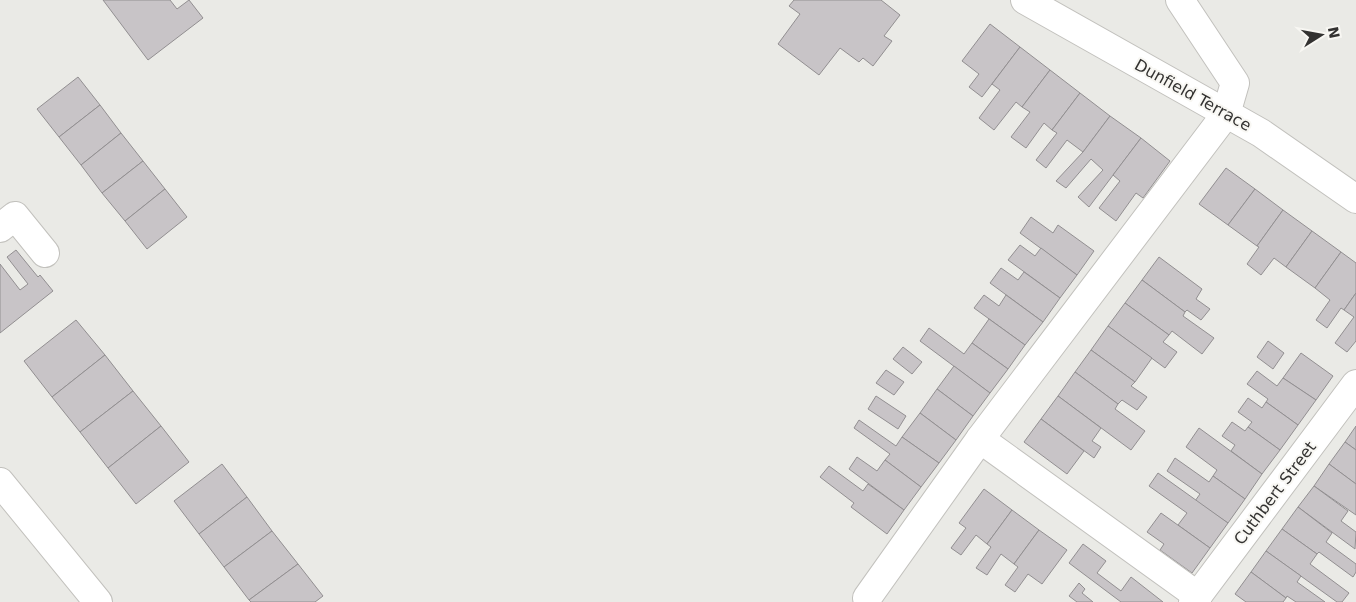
<svg xmlns="http://www.w3.org/2000/svg" width="1356" height="602" viewBox="0 0 1356 602" font-family="'DejaVu Sans',sans-serif">
<style>
.building{fill:#c8c4c7;stroke:#928f91}
.lines{fill:none;stroke-linecap:round;stroke-linejoin:round}
.minor-casing{stroke:#c2c1bd;stroke-width:30}
.minor{stroke:#fff;stroke-width:28}
.labels{text-anchor:middle;dominant-baseline:central;stroke-width:4;stroke-linejoin:round;paint-order:stroke}
.street-label{font-size:16px;fill:#333231;stroke:#f8f7f3}
</style>
<rect width="100%" height="100%" fill="#eaeae6"/>
<g class="building">
<path d="M103 0H170L177 9 189 0 203 18 148 60Z"/>
<path d="M794 0H881L900 15 884 36 892 41 873 66 863 58 859 62 840 48 819 75 778 44 800 14 789 6Z"/>
<path d="M990 24 1020 47 982 97 969 87 979 74 962 61Z"/>
<path d="M1020 47 1050 70 1022 107 1016 102 994 130 979 118 1000 90 992 84Z"/>
<path d="M1050 70 1080 93 1052 130 1044 123 1026 148 1011 137 1030 112 1022 107Z"/>
<path d="M78 77 100 105 59 137 37 109Z"/>
<path d="M1080 93 1110 116 1083 152 1067 140 1046 168 1036 160 1057 133 1052 130Z"/>
<path d="M100 105 121 133 81 165 59 137Z"/>
<path d="M1110 116 1141 138 1089 207 1078 197 1103 170 1091 159 1066 188 1056 181 1083 152Z"/>
<path d="M121 133 143 161 102 193 81 165Z"/>
<path d="M1141 138 1170 161 1143 198 1136 193 1116 221 1099 208 1120 181 1113 175Z"/>
<path d="M143 161 165 189 125 221 102 193Z"/>
<path d="M1226 168 1255 189 1228 225 1199 204Z"/>
<path d="M165 189 187 217 147 249 125 221Z"/>
<path d="M1255 189 1283 210 1257 246 1228 225Z"/>
<path d="M1283 210 1312 231 1286 267 1274 258 1261 275 1247 264 1259 247 1257 246Z"/>
<path d="M1031 217 1053 233 1058 225 1094 251 1077 275 1020 233Z"/>
<path d="M1312 231 1341 252 1315 288 1286 267Z"/>
<path d="M1020 245 1035 256 1041 248 1077 275 1060 298 1008 260Z"/>
<path d="M16 250 38 277 40 275 53 291 0 333V264L20 290 28 284 7 257Z"/>
<path d="M1341 252 1356 263V293L1344 310 1341 308 1327 328 1316 320 1330 300 1315 288Z"/>
<path d="M1159 257 1202 289 1196 299 1210 309 1201 320 1187 310 1185 312 1142 280Z"/>
<path d="M1001 268 1018 280 1024 272 1060 298 1043 322 990 283Z"/>
<path d="M1142 280 1185 312 1183 316 1214 338 1202 354 1172 331 1169 335 1125 303Z"/>
<path d="M1356 293V341L1347 352 1335 343 1354 317 1344 310Z"/>
<path d="M984 295 999 306 1006 295 1043 322 1025 345 974 308Z"/>
<path d="M1125 303 1169 335 1163 342 1177 352 1165 368 1108 326Z"/>
<path d="M989 319 1025 345 1008 369 972 343Z"/>
<path d="M76 320 105 355 52 397 24 361Z"/>
<path d="M1108 326 1152 358 1135 382 1091 350Z"/>
<path d="M929 328 964 354 972 343 1008 369 990 393 920 341Z"/>
<path d="M1268 341 1284 353 1273 369 1257 357Z"/>
<path d="M903 347 922 362 912 374 893 359Z"/>
<path d="M1091 350 1135 382 1131 386 1147 397 1137 410 1122 400 1118 404 1075 372Z"/>
<path d="M1301 353 1333 376 1316 400 1283 378Z"/>
<path d="M105 355 133 391 80 432 52 397Z"/>
<path d="M954 366 990 393 973 416 937 389Z"/>
<path d="M886 370 904 382 894 395 876 383Z"/>
<path d="M1257 371 1277 386 1283 378 1316 400 1298 425 1266 402 1268 399 1247 384Z"/>
<path d="M1075 372 1118 404 1115 409 1145 431 1131 450 1058 396Z"/>
<path d="M937 389 973 416 956 440 920 413Z"/>
<path d="M133 391 161 426 108 468 80 432Z"/>
<path d="M876 396 906 416 898 429 868 409Z"/>
<path d="M1058 396 1101 428 1092 441 1101 447 1094 458 1041 419Z"/>
<path d="M1248 398 1262 408 1266 402 1298 425 1280 450 1248 427 1252 422 1238 412Z"/>
<path d="M920 413 956 440 939 463 902 437Z"/>
<path d="M1041 419 1084 451 1067 474 1024 442Z"/>
<path d="M859 420 896 446 902 437 939 463 921 487 885 460 890 454 854 428Z"/>
<path d="M1232 422 1245 431 1248 427 1280 450 1262 474 1231 451 1235 445 1222 436Z"/>
<path d="M161 426 189 462 136 504 108 468Z"/>
<path d="M1356 426V450L1345 442Z"/>
<path d="M1199 428 1262 474 1245 499 1213 476 1217 470 1186 447Z"/>
<path d="M1345 442 1356 450V484L1329 464Z"/>
<path d="M857 457 877 471 885 460 921 487 904 510 849 469Z"/>
<path d="M1175 458 1209 482 1213 476 1245 499 1228 523 1195 501 1200 494 1167 471Z"/>
<path d="M222 464 247 497 199 534 174 501Z"/>
<path d="M1329 464 1356 484V515L1314 486Z"/>
<path d="M829 466 863 491 868 484 904 510 887 534 851 507 854 503 820 477Z"/>
<path d="M1158 473 1228 523 1210 548 1178 525 1187 513 1149 486Z"/>
<path d="M1314 486 1348 511 1341 521 1356 532 1355 549 1298 507Z"/>
<path d="M984 489 1012 510 987 544 976 535 961 555 951 548 966 528 959 523Z"/>
<path d="M247 497 272 531 224 567 199 534Z"/>
<path d="M1298 507 1332 533 1326 542 1356 564V572L1353 577 1319 552 1317 554 1282 529Z"/>
<path d="M1012 510 1039 530 1014 564 1001 554 987 575 976 568 991 547 987 544Z"/>
<path d="M1161 513 1210 548 1192 573 1160 550 1164 544 1147 532Z"/>
<path d="M1282 529 1317 554 1310 564 1349 593 1342 602H1337L1266 551Z"/>
<path d="M1039 530 1067 550 1042 584 1028 574 1015 592 1005 585 1018 567 1014 564Z"/>
<path d="M272 531 298 564 249 600 224 567Z"/>
<path d="M1083 544 1106 561 1097 573 1121 591 1131 577 1163 602H1121L1069 563Z"/>
<path d="M1266 551 1301 576 1297 582 1325 602H1296L1287 596 1286 598 1251 572Z"/>
<path d="M298 564 323 596 315 602H251L249 600Z"/>
<path d="M1251 572 1286 598 1283 602H1246L1235 594Z"/>
<path d="M1079 583 1085 589 1082 593 1093 602H1077L1069 596Z"/>
</g>
<g class="lines">
<defs>
<g id="minor">
<path d="M1025 0 1261 133 1356 199"/>
<path d="M0 228 15 216 45 253"/>
<path d="M980 439 1198 596"/>
<path d="M0 482 98 602"/>
<path d="M867 598 980 439 1226 114 1235 83 1180 0"/>
<path d="M1193 602 1356 384"/>
</g>
</defs>
<use href="#minor" class="minor-casing"/>
<use href="#minor" class="minor"/>
</g>
<g class="labels">
<g class="street-label">
<text transform="translate(1193 95) rotate(29)">Dunfield Terrace</text>
<text transform="translate(1275 493) rotate(-53)">Cuthbert Street</text>
</g>
</g>
<g transform="translate(1321 35) rotate(79)" stroke="#f8f7f3" stroke-width="4" paint-order="stroke">
<path d="M0-4L9 19L0 12L-9 19Z" fill="#333231"/>
<text y="-8" font-size="14" font-weight="bold" text-anchor="middle" fill="#333231">N</text>
</g>
</svg>
